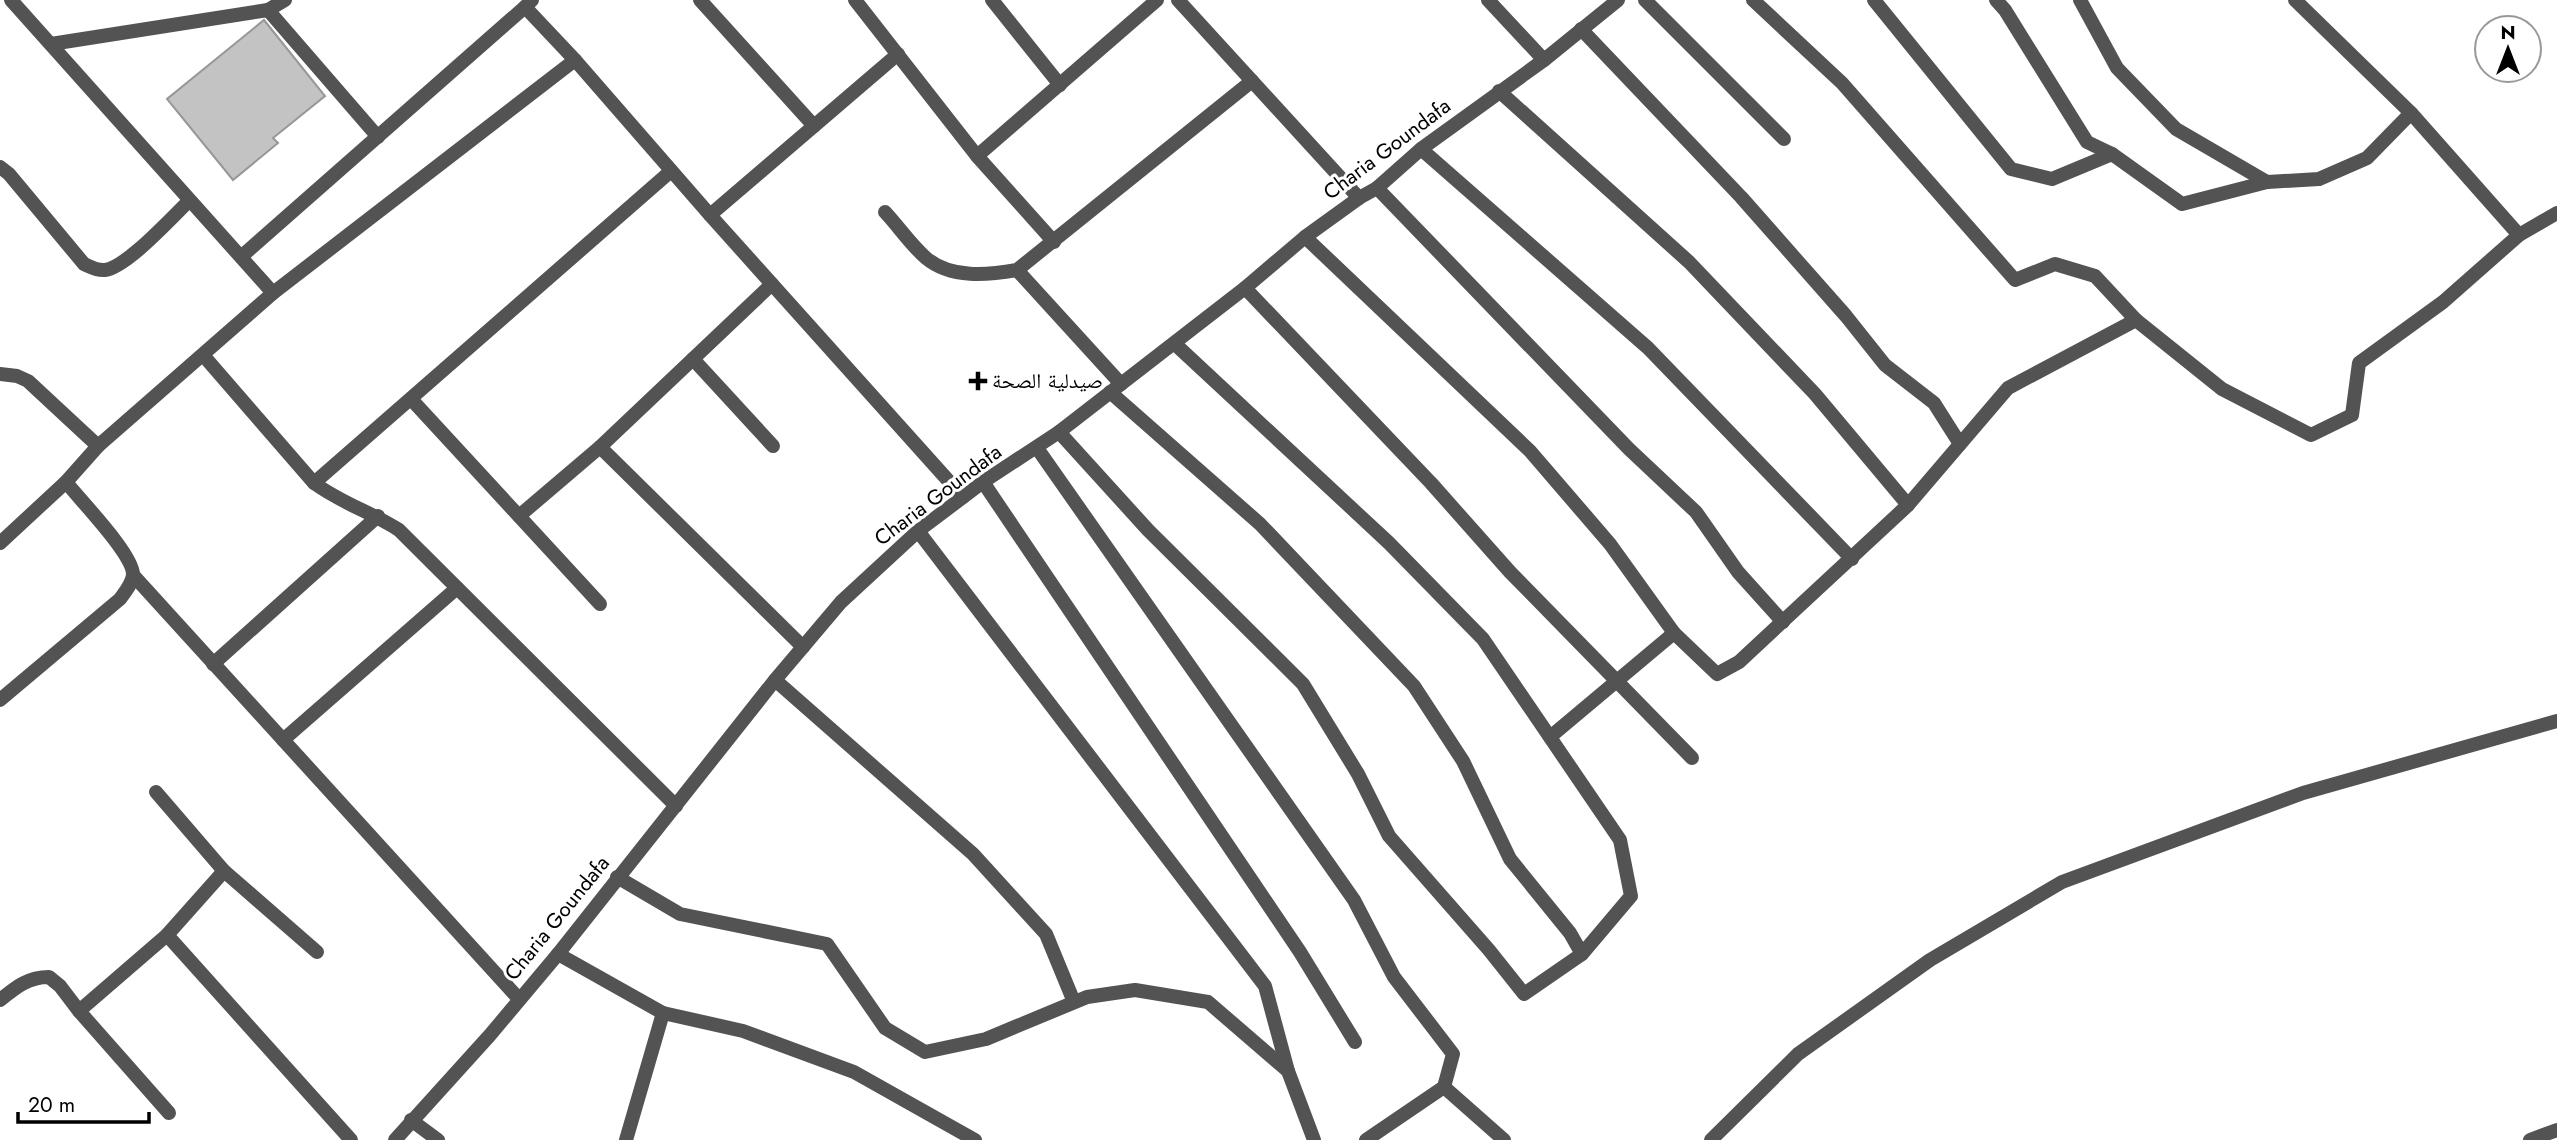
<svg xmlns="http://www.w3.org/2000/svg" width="2557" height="1140" viewBox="0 0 2557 1140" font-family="Jost,'Noto Naskh Arabic',sans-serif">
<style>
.building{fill:#c3c3c3;stroke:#979797;stroke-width:2}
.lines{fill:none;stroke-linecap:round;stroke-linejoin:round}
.lane{stroke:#535353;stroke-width:14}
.street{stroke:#535353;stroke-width:14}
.poi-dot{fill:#000;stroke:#fff;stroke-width:2.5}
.labels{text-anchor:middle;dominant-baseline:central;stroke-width:6;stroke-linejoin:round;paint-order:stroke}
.street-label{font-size:21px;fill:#000;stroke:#fff}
.poi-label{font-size:21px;fill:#000;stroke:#fff;text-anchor:start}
</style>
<rect width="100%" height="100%" fill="#fff"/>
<path class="building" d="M264 20 325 96 273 138 278 143 233 180 167 99Z"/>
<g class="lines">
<g class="lane">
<path d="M268 10 285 0"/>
<path d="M51 44 268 10 378 137"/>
</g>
<g class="street">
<path d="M11 0 273 293"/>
<path d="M700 0 814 126"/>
<path d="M855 0 977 156 1054 242"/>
<path d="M992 0 1060 85"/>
<path d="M1178 0 1359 198"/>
<path d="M1488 0 1544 60"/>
<path d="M1645 0 1784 139"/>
<path d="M1753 0 1842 83 2015 280 2055 264 2095 276 2136 320"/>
<path d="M1874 0 2011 169 2052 179 2112 154 2182 204 2267 182"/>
<path d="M1996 0 2005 10 2087 142 2112 154"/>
<path d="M2080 0 2117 68 2176 129 2267 182 2319 179 2367 158 2411 113 2519 235"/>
<path d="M2295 0 2411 113"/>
<path d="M1581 29 1741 197 1846 316 1885 365 1934 403 1960 444"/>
<path d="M575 60 710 215 963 497"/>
<path d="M1499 91 1689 262 1815 394 1908 505"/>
<path d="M1421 149 1648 348 1852 559"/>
<path d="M977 156 1157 0"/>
<path d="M0 167 9 174 84 264C91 267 97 271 105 270 127 267 171 218 189 201"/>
<path d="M1377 188 1629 449 1696 512 1738 572 1783 622"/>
<path d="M885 212C899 227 911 245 926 258 951 279 988 275 1017 270L1252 81"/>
<path d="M710 215 898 54"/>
<path d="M1305 237 1530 451 1610 544 1674 633"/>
<path d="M242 256 525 7"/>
<path d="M1017 270 1121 384"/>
<path d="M772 284 600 447 803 647"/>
<path d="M1245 288 1431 483 1510 572 1692 758"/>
<path d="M203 355 314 483C341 503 371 512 399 530L676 806"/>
<path d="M693 359 773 446"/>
<path d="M0 374 17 376 28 381 98 446"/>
<path d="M1110 392 1260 524 1414 686 1463 761 1510 859 1570 933 1582 954"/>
<path d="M411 399 600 604"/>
<path d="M1059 432 1148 530 1303 684 1358 774 1389 836 1489 950 1524 994 1582 954 1631 896 1620 840 1483 639 1389 543 1175 344"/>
<path d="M1037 448 1354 900 1394 977 1453 1054 1444 1087"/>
<path d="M983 482 1300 952 1355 1042"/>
<path d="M314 483 671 171"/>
<path d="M519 516 600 447"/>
<path d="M918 531 1265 986 1288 1071"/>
<path d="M0 543 66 482 98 446 273 293 575 60 525 7 532 0"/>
<path d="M133 575 519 999"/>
<path d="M213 664 378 516"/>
<path d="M775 680 973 854 1046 934 1074 1002"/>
<path d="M0 700 120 599C125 592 132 584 133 575 134 555 80 500 66 482"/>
<path d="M1550 737 1674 633 1717 674 1739 662 1908 505 2008 388 2136 320 2222 389 2311 435 2352 415 2359 363 2443 302 2519 235 2557 213"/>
<path d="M283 740 457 588"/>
<path d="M156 792 224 871 317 952"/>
<path d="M617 877 680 914 827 944 885 1028 925 1052 986 1039 1087 997 1135 990 1208 1002 1288 1071 1314 1140"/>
<path d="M167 935 351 1140"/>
<path d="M558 954 663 1013 743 1031 854 1072 975 1140"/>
<path d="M0 1000C16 987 28 977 49 977L60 986 79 1011 169 1113"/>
<path d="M79 1011 167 935 224 871"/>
<path d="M411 1120 438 1140"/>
<path d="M395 1140 490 1035 558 954 775 680 841 602 918 531 983 482 1059 432 1245 288 1305 237 1359 198 1377 188 1421 149 1544 60 1618 0"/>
<path d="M626 1140 663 1013"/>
<path d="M1366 1140 1444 1087 1504 1140"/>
<path d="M1711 1140 1798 1054 1930 960 2062 882 2303 793 2557 721"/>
<path d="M2530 1140 2557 1130"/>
</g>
</g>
<path class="poi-dot" d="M974.5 370.5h7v7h7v7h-7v7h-7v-7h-7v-7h7z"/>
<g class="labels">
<g class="street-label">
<text transform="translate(1387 149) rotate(-37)">Charia Goundafa</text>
<text transform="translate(938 495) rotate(-37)">Charia Goundafa</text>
<text transform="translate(557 918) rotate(-51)">Charia Goundafa</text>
</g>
<g class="poi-label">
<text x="992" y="381">صيدلية الصحة</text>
</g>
</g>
<g transform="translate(2508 49)"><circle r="33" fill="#ffffff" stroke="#999999" stroke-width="2"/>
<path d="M0-5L12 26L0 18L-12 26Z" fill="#000000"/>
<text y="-10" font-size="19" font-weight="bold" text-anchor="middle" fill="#000000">N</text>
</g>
<path d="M18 1112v10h131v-10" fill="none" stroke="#000000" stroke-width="3.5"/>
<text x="28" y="1112" font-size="21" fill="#000000" stroke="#ffffff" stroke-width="5" paint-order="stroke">20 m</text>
</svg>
